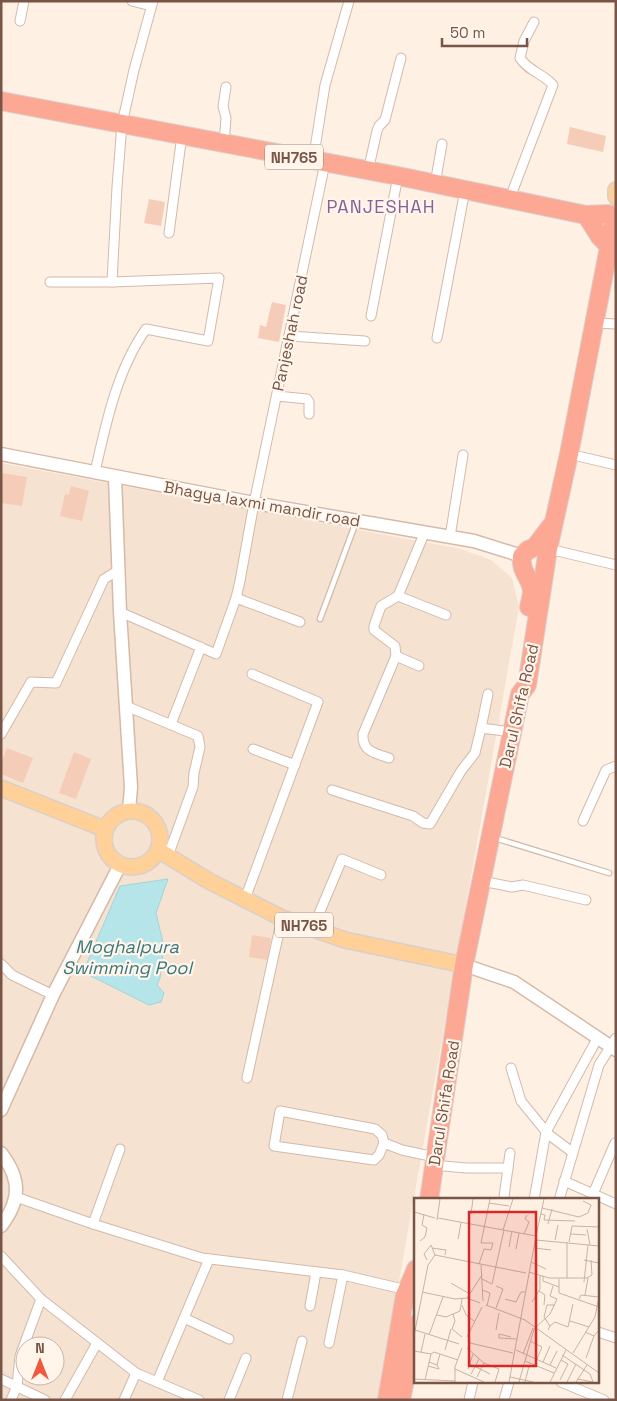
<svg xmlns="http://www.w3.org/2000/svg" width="617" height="1401" viewBox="0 0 617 1401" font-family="'Space Grotesk',sans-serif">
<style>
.residential{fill:#f6e2d0;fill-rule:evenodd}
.water{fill:#b6e5e9;stroke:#9bd6db}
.building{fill:#f5ccb8}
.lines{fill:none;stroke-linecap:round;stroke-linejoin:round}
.lane-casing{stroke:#d2baab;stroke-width:7}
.street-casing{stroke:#d2baab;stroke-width:11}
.secondary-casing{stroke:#d6b9a8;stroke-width:15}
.primary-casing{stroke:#d9cfcb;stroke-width:18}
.highway-casing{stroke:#d9cfcb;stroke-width:20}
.lane{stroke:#fff;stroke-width:4.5}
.street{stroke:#fff;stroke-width:9}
.secondary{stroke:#fff;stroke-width:12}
.primary{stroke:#ffd199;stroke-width:15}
.highway{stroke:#fda895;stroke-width:18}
.labels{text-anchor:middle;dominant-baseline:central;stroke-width:4.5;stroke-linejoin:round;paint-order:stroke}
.shield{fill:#fff5eb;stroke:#a08578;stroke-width:1}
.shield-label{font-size:15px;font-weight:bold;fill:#785547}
.street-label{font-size:16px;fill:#785547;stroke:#fff5eb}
.neighbourhood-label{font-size:18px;letter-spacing:1px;fill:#84629c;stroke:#fff5eb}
.water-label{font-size:18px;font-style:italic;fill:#3a787e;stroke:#fff5eb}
.inset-road{fill:none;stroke:#c8b3a5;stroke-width:1}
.view{fill:#d62828;fill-opacity:0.15;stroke:#d62828;stroke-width:2.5}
.inset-edge{fill:none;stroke:#785547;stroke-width:2.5}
</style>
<rect width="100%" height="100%" fill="#fef1e3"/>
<path class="residential" d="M1 463 461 549 491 560 512 578 519 607 378 1400H1ZM25 1346H55V1376H25Z"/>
<path class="water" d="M168 879 156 913 164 947 160 978 157 985 164 993 161 1002 149 1005 83 972 120 886Z"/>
<g class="building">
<path d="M570 127 606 136 603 152 567 144Z"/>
<path d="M149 199 165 202 161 226 144 223Z"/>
<path d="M272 302 286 305 279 342 258 338 260 325 266 327Z"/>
<path d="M1 473 27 477 22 506 1 503Z"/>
<path d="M71 486 89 491 82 521 60 516 65 494 69 495Z"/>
<path d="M7 748 33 758 23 783 1 774V762Z"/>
<path d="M74 752 91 759 76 799 59 793Z"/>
<path d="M252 935 271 938 267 960 249 957Z"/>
</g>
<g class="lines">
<defs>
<g id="lane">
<path d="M320 619 356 522"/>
<path d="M495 838 609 873"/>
</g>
<g id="street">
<path d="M132 1 151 6"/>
<path d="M20 21 24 1"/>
<path d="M224 144 226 118 223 106 226 87"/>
<path d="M313 161 325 85 349 1"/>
<path d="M368 171 377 131 379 126 385 120 401 58"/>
<path d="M435 184 442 144"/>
<path d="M510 198 553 85C544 74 528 71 520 58L524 41 534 22"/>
<path d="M169 233 182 135"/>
<path d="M50 282H112"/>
<path d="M371 316 398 176"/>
<path d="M594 323 616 324"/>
<path d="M290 336 365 341"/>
<path d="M437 338 465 190"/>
<path d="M277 396 307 399 309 402V414"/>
<path d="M569 454 616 465"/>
<path d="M95 472C106 423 117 370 146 329L208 341 219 278 112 282 117 187 122 124 134 70 153 1"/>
<path d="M424 534 398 596 446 615"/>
<path d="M450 537 463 455"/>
<path d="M545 548 616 565"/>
<path d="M398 596 381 606 374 626V630L395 646 396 656 419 666"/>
<path d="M236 598 300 622"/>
<path d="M120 612 216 654 236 598 240 581 254 503 325 163"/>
<path d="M126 706 198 736 200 747 194 773 193 787 168 856"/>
<path d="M171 724 201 647"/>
<path d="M481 728 488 694"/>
<path d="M1 734 31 682 56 683 104 579 119 570"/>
<path d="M253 749 295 765"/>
<path d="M389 758C375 753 362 752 363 734L396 656"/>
<path d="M332 790 413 816 423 823 430 824 461 771 475 753 481 728 512 732"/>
<path d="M583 821 606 770 616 766"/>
<path d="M482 881 512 887 523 885 586 900"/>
<path d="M245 899 318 702 252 674"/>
<path d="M313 928 342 859 381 875"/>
<path d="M1 964 12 975 53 995"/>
<path d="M511 1068 521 1101 548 1134 572 1152"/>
<path d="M247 1078 282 918"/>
<path d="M384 1143 382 1135 375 1129 280 1111 274 1146 374 1160 379 1155 384 1143 402 1150 430 1156"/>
<path d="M433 1165 466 1168H508"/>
<path d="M564 1181 616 1204"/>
<path d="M593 1194 615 1143"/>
<path d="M16 1197 93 1224 202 1258 343 1275 407 1290"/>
<path d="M504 1197 510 1153"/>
<path d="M534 1200 546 1132 597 1039"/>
<path d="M559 1200 599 1065 616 1038"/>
<path d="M93 1224 120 1149"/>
<path d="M1 1256 41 1299 136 1373 199 1400"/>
<path d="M310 1306 316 1272"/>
<path d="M184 1318 229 1339"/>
<path d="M598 1332 616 1338"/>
<path d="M329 1343 343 1275"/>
<path d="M1 1379 45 1400"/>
<path d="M157 1382 209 1259"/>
<path d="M561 1382 604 1400"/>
<path d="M11 1400 17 1386 20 1356 41 1299"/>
<path d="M65 1400 97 1343"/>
<path d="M124 1400 136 1373"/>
<path d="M229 1400 246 1358"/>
<path d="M287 1400 302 1341"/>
<path d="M469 1400 473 1382"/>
<path d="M504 1400 509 1382"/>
</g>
<g id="secondary">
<path d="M1 454 254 503 474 541 522 556"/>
<path d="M115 477 120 612 131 787 129 811"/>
<path d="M464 965 514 982 616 1050"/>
<path d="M1 1110 53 995 120 865"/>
<path d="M1 1153C21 1179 21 1200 1 1226"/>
</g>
<g id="primary">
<path d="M616 190V197"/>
<path d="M1 788 97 826 105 831"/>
<circle cx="132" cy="839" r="28"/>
<path d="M158 850 209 881 282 918 345 940 464 965"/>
</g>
<g id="highway">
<path d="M1 101 398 176 586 215 608 214 615 216 569 454 548 549 527 685 520 694 464 965 429 1200"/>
<path d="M586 215 600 237 610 247"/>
<path d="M529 607C530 602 532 596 532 591 531 577 520 573 522 556L528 550 535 547 551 526"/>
<path d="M387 1400 405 1295 416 1269"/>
<path d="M401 1400 416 1324"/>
</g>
</defs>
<use href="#lane" class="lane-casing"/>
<use href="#street" class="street-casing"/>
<use href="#secondary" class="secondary-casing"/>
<use href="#primary" class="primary-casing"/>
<use href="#highway" class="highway-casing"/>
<use href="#lane" class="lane"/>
<use href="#street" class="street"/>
<use href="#secondary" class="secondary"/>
<use href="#primary" class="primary"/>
<use href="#highway" class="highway"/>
</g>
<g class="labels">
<g class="shield">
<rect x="265" y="144.5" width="58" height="25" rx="4"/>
<rect x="275" y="912.5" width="58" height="25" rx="4"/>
</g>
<g class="shield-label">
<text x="294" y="157">NH765</text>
<text x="304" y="925">NH765</text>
</g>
<g class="street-label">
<text transform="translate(290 333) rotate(-78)">Panjeshah road</text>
<text transform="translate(262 504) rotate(10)">Bhagya laxmi mandir road</text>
<text transform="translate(519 706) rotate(-77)">Darul Shifa Road</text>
<text transform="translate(444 1103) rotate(-81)">Darul Shifa Road</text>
</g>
<g class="neighbourhood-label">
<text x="381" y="206">PANJESHAH</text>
</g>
<g class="water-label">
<text x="127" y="946">Moghalpura<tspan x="127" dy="21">Swimming Pool</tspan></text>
</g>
</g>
<g transform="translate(414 1198)">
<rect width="185" height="185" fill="#fef1e3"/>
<path class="inset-road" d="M75 5 95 8M128 10 165 19 174 15 177 7 169 3M0 14 21 20M57 16 59 1M127 16 131 17 130 22 161 23M24 20 122 38 95 184M23 22 26 1M134 26 138 11M173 31 176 47M89 32 99 1M110 36 115 24 111 21 113 17M157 36 172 37M122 38 130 1M44 41 47 25M122 42 185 48M141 42 144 27M6 43 11 39 13 30 8 27 10 16M155 44 158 28 185 29M95 49 98 33M18 50 32 52 31 57M120 50 137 52M102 51 105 35M21 57 112 75M170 62 185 65M117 64 132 71M65 66 70 51 77 52 79 45H67L76 1M67 67 69 103M115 74 135 80H173L178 77 177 62M129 78V83L145 89M153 80V44M68 81 78 86 90 32M145 81V95L185 109M170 84 174 47M37 85 54 95M68 92 76 95 73 108M125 93 131 97 130 107M8 94 41 101 53 100 66 105M171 97 174 80M53 100 68 77M91 101 102 104 107 94H111M118 104 126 91V77M48 107 52 117 60 123M72 107 111 122 185 175M82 110 89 91 82 88M39 116 41 123 38 131 48 139M23 117 32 119 46 113 48 101M156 123 175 129M136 128 141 124 154 129 159 106M1 132 45 146M82 132 85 115M134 132 136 128 130 119 133 107H141M171 134 180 138 185 132M15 137 29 99M0 138 14 67 21 57 17 47 10 56 13 62M53 139 68 109M97 139 85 136V140L102 141M116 143 128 149 123 161M56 145 99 155M53 150 70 165 85 171 81 184M31 152 37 131M102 152 142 170M0 153 17 156M7 154 11 136M159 155 181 119 185 99 167 97 165 101M109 156 119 130M148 157 176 176 179 184M172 160 180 138M111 163 140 175M15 164 23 167 26 156M129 164 136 148M54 165 76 176M136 167 143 153M14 168 25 171 23 167M41 171 70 184M54 171 59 156M57 176 65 161M63 179 70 165M96 179 119 184M0 181 41 183M163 181 179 184M11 182 17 156 20 154 44 162M146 182 154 166 147 162M41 184V169L48 150M105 184 120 131 136 116 143 101 136 98 139 88M111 184 115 168M136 184 152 152M153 184 162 166M162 184 173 167"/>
<path class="view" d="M55 14H122V168H55Z"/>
<rect width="185" height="185" class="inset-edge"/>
</g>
<rect width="617" height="1401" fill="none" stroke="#785547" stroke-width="5"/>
<g transform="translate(40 1361)"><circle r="24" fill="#fff5eb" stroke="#c9b5a9"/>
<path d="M0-4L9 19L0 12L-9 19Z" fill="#f1593f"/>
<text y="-8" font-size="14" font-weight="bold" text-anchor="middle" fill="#785547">N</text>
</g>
<path d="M442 38v8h85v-8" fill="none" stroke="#785547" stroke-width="2.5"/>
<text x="450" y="38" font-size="15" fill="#785547" stroke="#fff5eb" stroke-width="4" paint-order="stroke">50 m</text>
</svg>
